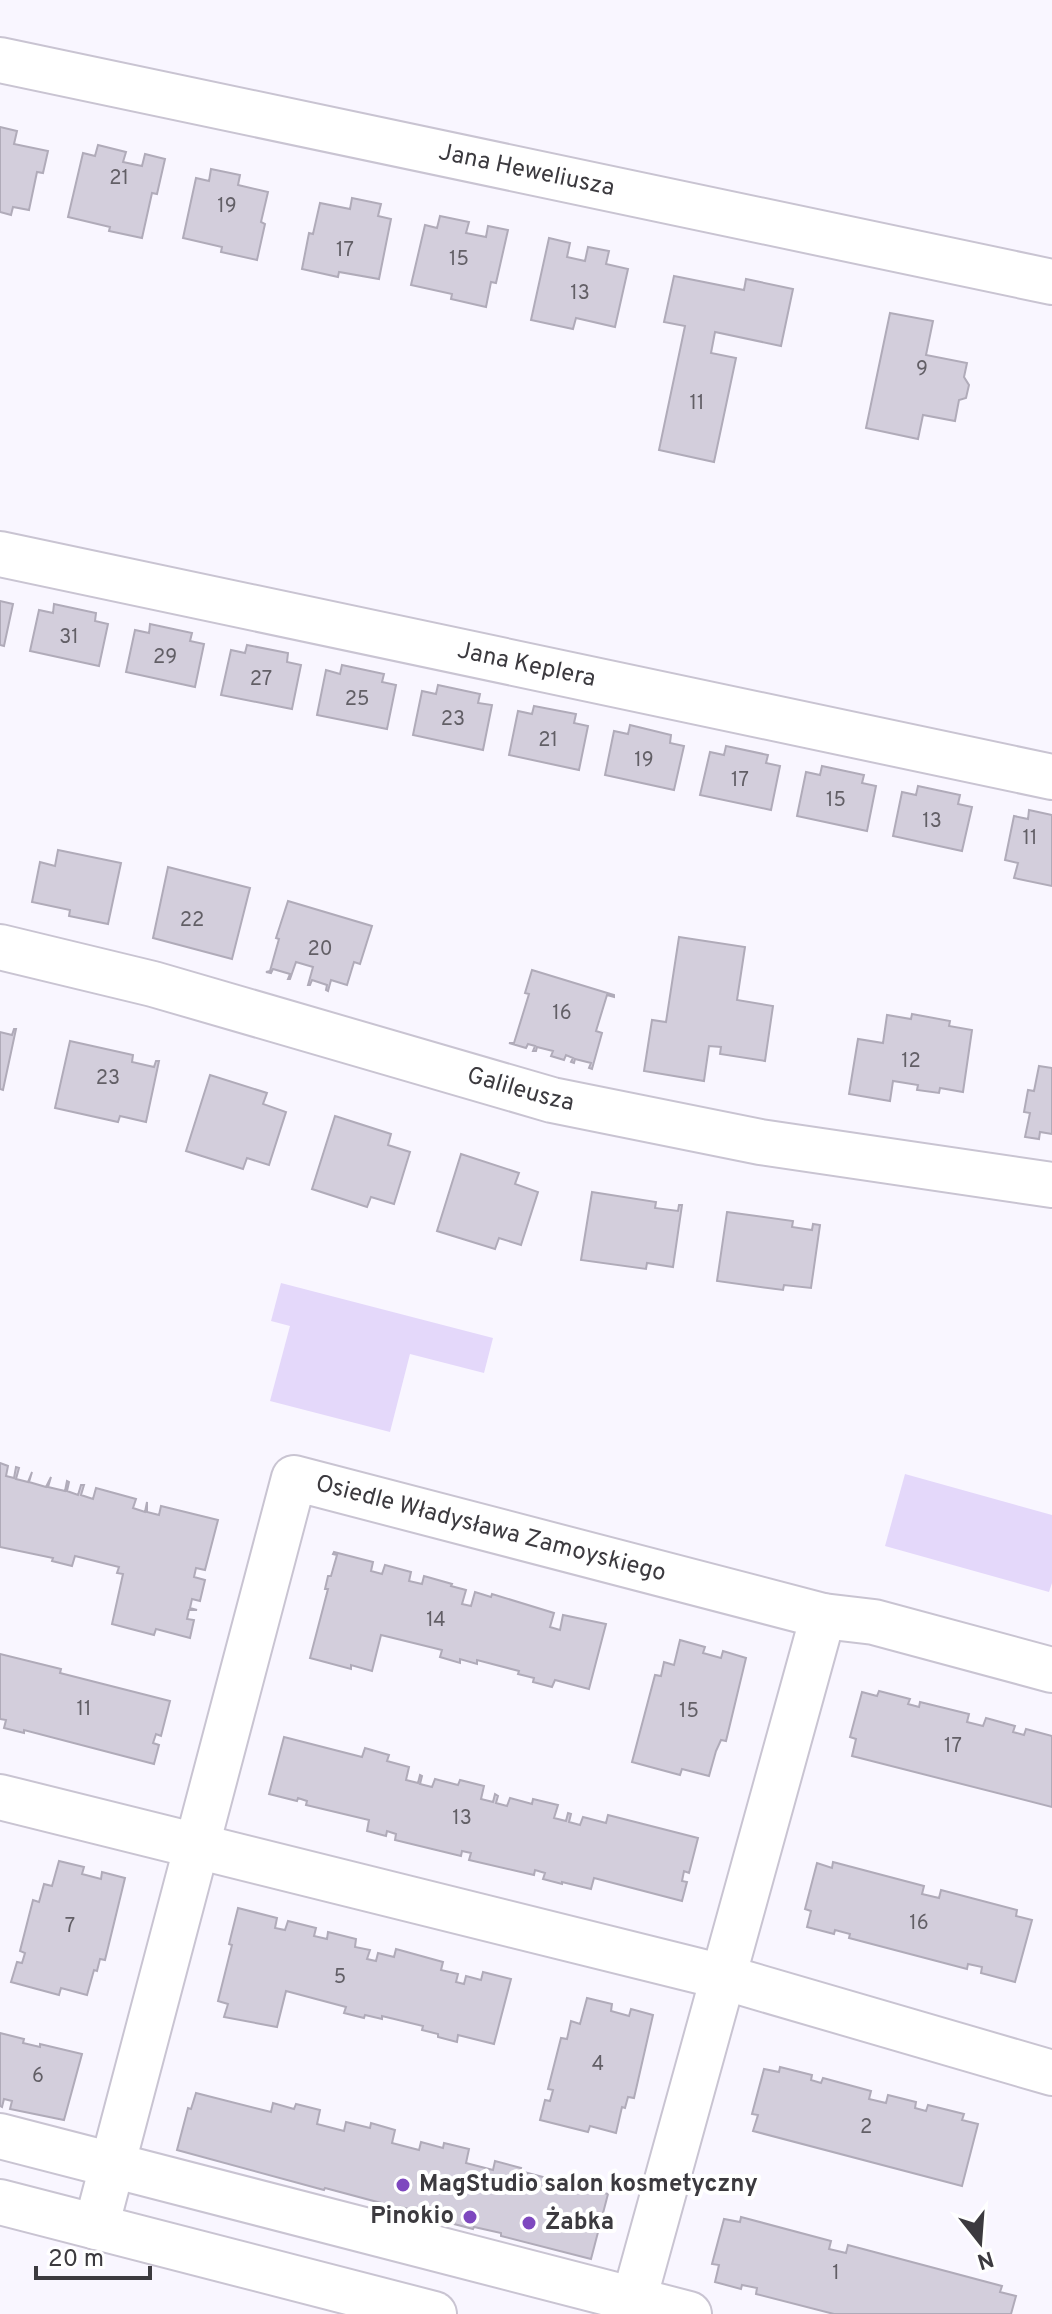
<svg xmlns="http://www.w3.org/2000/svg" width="1052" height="2314" viewBox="0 0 1052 2314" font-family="Overpass,sans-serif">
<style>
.green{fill:#e4d8fa}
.building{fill:#d3cedc;stroke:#b0abb9;stroke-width:2}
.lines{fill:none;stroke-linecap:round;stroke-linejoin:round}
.minor-casing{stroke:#c9c4d2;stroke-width:48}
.minor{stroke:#fff;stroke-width:44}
.poi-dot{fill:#7e48bf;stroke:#fff;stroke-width:3}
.labels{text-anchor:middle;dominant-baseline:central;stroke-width:8;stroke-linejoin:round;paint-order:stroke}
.number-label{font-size:20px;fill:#625f66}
.street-label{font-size:24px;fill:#3c3a3f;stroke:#fff}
.poi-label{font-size:24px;font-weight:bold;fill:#3c3a3f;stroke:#fff;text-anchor:start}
</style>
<rect width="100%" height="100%" fill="#f9f6ff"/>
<g class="green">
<path d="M281 1283 493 1338 484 1373 410 1354 390 1432 270 1401 290 1326 271 1321Z"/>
<path d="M905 1474 1052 1515V1583L1049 1592 885 1546Z"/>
</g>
<g class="building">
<path d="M0 127 17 131 14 144 48 151 43 173 37 172 29 210 13 207 11 215 0 212Z"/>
<path d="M98 145 126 152 123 162 142 166 145 154 165 159 157 194 152 193 142 238 109 231 110 227 68 217 83 153 95 156Z"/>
<path d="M211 169 240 175 238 185 268 192 261 222 265 224 257 260 221 252 222 247 183 238 196 178 209 181Z"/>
<path d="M352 198 381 204 378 216 391 219 379 279 339 272 338 277 302 269 309 233 313 234 320 203 350 209Z"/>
<path d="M440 216 469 222 466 233 486 237 488 226 508 230 496 283 491 282 486 307 451 299 452 294 411 285 425 225 437 228Z"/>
<path d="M549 238 570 243 567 257 585 261 588 247 609 251 606 264 628 269 615 327 576 318 573 329 531 320Z"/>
<path d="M674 276 744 290 746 279 793 289 781 346 715 332 711 353 736 358 714 462 659 450 685 326 664 322Z"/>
<path d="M890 313 933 321 926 355 967 363 964 377 969 385 966 398 959 400 955 421 923 415 918 439 866 428Z"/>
<path d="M0 601 13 604 4 646 0 645Z"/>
<path d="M54 604 96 613 95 621 108 624 99 666 30 651 39 610 53 613Z"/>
<path d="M150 624 192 633 190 641 204 644 195 687 126 672 135 630 149 633Z"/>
<path d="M247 645 288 653 287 662 301 665 292 709 221 695 231 650 245 653Z"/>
<path d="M342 665 384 674 382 682 396 685 387 729 317 715 326 670 340 674Z"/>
<path d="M438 685 480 694 478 703 492 705 483 750 413 735 422 691 436 694Z"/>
<path d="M534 706 576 714 574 723 588 726 579 770 509 755 518 711 532 714Z"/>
<path d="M630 725 671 735 670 743 684 746 674 790 605 775 614 731 628 734Z"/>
<path d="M726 746 768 755 766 763 780 766 771 810 700 795 710 752 724 755Z"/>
<path d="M822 766 864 775 862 783 876 786 867 831 797 816 806 772 820 775Z"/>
<path d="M918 786 960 795 958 804 972 807 962 851 893 836 902 792 916 795Z"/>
<path d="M1029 810 1052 815V886L1014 878 1018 863 1005 860 1014 816 1028 819Z"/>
<path d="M58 850 121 863 108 924 69 916 70 910 32 902 40 862 55 866Z"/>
<path d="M168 867 250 888 232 959 153 938Z"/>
<path d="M288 901 372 926 360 964 354 962 347 985 331 980 328 991 326 990 327 985 312 980 310 985H308L313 967 296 962 290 979H288L290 974 273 969 271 973 266 972 270 971 279 939 276 938Z"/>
<path d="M679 937 745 947 737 1000 773 1006 765 1061 720 1054 721 1047 709 1046 704 1081 644 1071 652 1020 666 1022Z"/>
<path d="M532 970 614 995V997L607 995 596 1031 602 1033 592 1069 589 1068 591 1063 575 1059 574 1063 571 1062 573 1058 566 1055 564 1060 551 1056 553 1051 537 1047 536 1051H533L535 1046 528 1044 526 1048 509 1043H514L529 994 525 993Z"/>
<path d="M912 1014 950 1021 949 1026 972 1030 963 1092 940 1088 939 1093 917 1090 918 1085 893 1081 890 1101 849 1094 858 1039 883 1043 887 1015 911 1019Z"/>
<path d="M14 1029H16L3 1090 0 1089V1032L12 1035Z"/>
<path d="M70 1041 133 1055 132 1062 154 1067 156 1061H159L146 1122 120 1116 118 1122 55 1108Z"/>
<path d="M1039 1066 1052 1068V1134L1040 1132 1039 1139 1025 1137 1030 1113 1024 1112 1028 1090 1034 1091Z"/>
<path d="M210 1075 267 1093 263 1104 286 1112 269 1165 247 1158 243 1169 186 1151Z"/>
<path d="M335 1116 391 1134 388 1145 410 1152 394 1204 371 1197 367 1207 312 1189Z"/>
<path d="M461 1154 519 1173 515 1184 538 1192 521 1245 499 1238 495 1249 437 1231Z"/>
<path d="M592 1192 656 1202 655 1208 678 1211 679 1205H682L673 1267 647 1263 646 1269 581 1260Z"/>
<path d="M727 1212 793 1221 792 1227 812 1230 813 1224 820 1225 811 1288 784 1285 783 1290 717 1281Z"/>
<path d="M0 1463 8 1466 6 1476 14 1478 16 1467 19 1468 16 1479 28 1482 32 1472 29 1482 46 1487 51 1477 48 1487 65 1491 67 1481 69 1482 67 1491 78 1495 81 1485H84L81 1495 93 1499 96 1488 136 1499 133 1508 145 1512 147 1502V1512L159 1515 161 1506 218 1520 205 1570 196 1568 194 1577 205 1580 200 1601 192 1599 190 1608 197 1610H189L187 1619 194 1620 190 1638 156 1629 154 1635 112 1624 123 1574 117 1573 119 1567 75 1556 72 1566 52 1561 53 1558 0 1547Z"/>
<path d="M334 1552 373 1562 371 1571 382 1574 385 1565 411 1572 409 1581 422 1584 424 1576 452 1584 451 1586 466 1590 462 1604 471 1606 475 1592 491 1597 492 1594 554 1613 550 1627 560 1630 563 1615 606 1624 589 1689 555 1680 552 1687 533 1682 534 1678 518 1674 519 1671 477 1660V1664L460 1659V1663L440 1657 442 1650 381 1635 372 1671 351 1665V1669L310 1658 328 1589H325L328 1576H331L337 1555 333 1554Z"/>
<path d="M680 1640 705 1647 703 1653 721 1658 723 1651 746 1658 726 1741 721 1740 716 1751 709 1776 682 1769 680 1775 632 1762 655 1675 661 1676 664 1662 674 1665Z"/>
<path d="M0 1654 61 1669 60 1673 170 1701 161 1736 156 1734 153 1743 159 1745 154 1764 24 1730V1733L4 1728 6 1720 0 1719Z"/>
<path d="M879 1691 910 1699 908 1704 919 1707 920 1702 969 1714 967 1722 983 1726 986 1718 1015 1726 1013 1732 1024 1735 1026 1729 1052 1736V1807L852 1756 856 1739 850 1737 862 1692 877 1696Z"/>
<path d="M284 1737 362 1757 365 1748 389 1755 387 1761 409 1767 406 1780 418 1783 420 1775 422 1776 420 1784 432 1787 435 1779 458 1785 460 1780 484 1786 481 1799 493 1802 495 1794 498 1796 496 1803 507 1806 510 1798 532 1804 533 1799 558 1805 554 1818 566 1821 568 1813 571 1814 569 1822 580 1825 583 1817 606 1823 608 1815 698 1838 689 1873 684 1871 682 1881 687 1882 682 1901 594 1878 591 1889 562 1882V1884L543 1879 545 1873 535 1870 534 1875 469 1860 471 1853 462 1851 461 1856 395 1840 396 1834 387 1831 386 1836 367 1831 369 1820 306 1805 307 1801 298 1798 297 1801 269 1794Z"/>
<path d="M59 1861 84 1867 82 1874 101 1879 102 1872 125 1878 105 1960 100 1959 97 1971 94 1970 87 1995 61 1988 59 1995 11 1982 17 1962 22 1963 25 1953 20 1951 33 1900 39 1902 44 1884 52 1886Z"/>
<path d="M833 1862 924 1886 922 1894 939 1898 941 1890 1017 1910 1016 1916 1032 1920 1015 1982 981 1973 982 1967 968 1964 967 1969 849 1938 850 1934 835 1930 834 1934 807 1927 811 1911 805 1909 817 1863 832 1868Z"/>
<path d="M238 1908 277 1918 275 1928 285 1930 288 1921 316 1928 314 1936 327 1939 328 1932 356 1939 355 1947 370 1950 367 1959 376 1961 378 1953 394 1957 396 1949 443 1962 441 1970 458 1974 456 1982 464 1984 466 1976 481 1980 483 1972 511 1979 494 2044 458 2035 457 2042 438 2037V2034L422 2030 423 2026 382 2016V2019L365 2015 364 2018 344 2013 346 2007 286 1991 277 2027 224 2017 228 2004 218 2001 232 1945 229 1944Z"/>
<path d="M587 1998 612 2004 611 2011 629 2016 631 2009 653 2015 634 2098 628 2097 625 2108 622 2107 616 2133 590 2126 588 2132 540 2120 545 2100 550 2101 553 2090 548 2089 561 2038 567 2039 571 2021 580 2024Z"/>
<path d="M0 2033 24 2039 23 2043 40 2047V2044L82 2054 64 2120 10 2109 12 2101 4 2099 2 2107 0 2106Z"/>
<path d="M780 2067 812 2075 811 2080 821 2083 823 2078 871 2091 869 2099 886 2103 888 2095 916 2102 915 2108 926 2111 928 2105 964 2114 962 2120 978 2124 962 2186 753 2131 758 2115 752 2114 764 2069 779 2072Z"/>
<path d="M196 2093 271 2112 273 2103 294 2109 296 2104 320 2110 317 2124 344 2131 346 2122 370 2128 371 2123 395 2130 392 2143 419 2150 421 2142 443 2148 444 2143 469 2149 466 2163 493 2170 495 2161 521 2168 520 2171 608 2194 591 2259 501 2236V2233L474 2227 473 2229 454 2224 455 2221 401 2207 400 2210 380 2205 381 2203 325 2188 324 2190 177 2150 188 2108 191 2109Z"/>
<path d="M741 2217 831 2241 829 2249 846 2253 848 2245 1002 2286 1000 2292 1016 2296 1011 2314H834L756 2294 757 2288 742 2285 741 2289 715 2282 719 2265 712 2264 724 2219 740 2222Z"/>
</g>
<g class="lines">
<defs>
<g id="minor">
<path id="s1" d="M0 60 1052 282"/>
<path id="s2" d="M0 554 1052 777"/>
<path id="s3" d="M0 947 153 984 552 1100 760 1142 1052 1185"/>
<path d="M0 1797 723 1977 1052 2073"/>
<path d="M0 2136 689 2314"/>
<path d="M0 2202 434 2314"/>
<path id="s4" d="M96 2227 294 1478 823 1616 874 1622 1052 1670"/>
<path d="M630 2314 823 1616"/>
</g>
</defs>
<use href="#minor" class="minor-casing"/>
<use href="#minor" class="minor"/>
</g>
<g class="poi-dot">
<circle cx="403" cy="2185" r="8"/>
<circle cx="470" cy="2217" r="8"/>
<circle cx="529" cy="2223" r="8"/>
</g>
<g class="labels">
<g class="number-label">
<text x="119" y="179">21</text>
<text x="227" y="207">19</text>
<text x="345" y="251">17</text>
<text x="459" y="260">15</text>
<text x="580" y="294">13</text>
<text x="922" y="370">9</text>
<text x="697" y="404">11</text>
<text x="69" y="638">31</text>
<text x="165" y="658">29</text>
<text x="261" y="680">27</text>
<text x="357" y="700">25</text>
<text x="453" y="720">23</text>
<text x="548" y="741">21</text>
<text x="644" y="761">19</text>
<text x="740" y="781">17</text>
<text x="836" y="801">15</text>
<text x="932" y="822">13</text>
<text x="1030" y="839">11</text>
<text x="192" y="921">22</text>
<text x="320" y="950">20</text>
<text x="562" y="1014">16</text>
<text x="911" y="1062">12</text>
<text x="108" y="1079">23</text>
<text x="436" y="1621">14</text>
<text x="84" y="1710">11</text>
<text x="689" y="1712">15</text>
<text x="953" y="1747">17</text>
<text x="462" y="1819">13</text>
<text x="919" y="1924">16</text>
<text x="70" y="1927">7</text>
<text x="340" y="1978">5</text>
<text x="598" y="2065">4</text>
<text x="38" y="2077">6</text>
<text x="866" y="2128">2</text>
<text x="836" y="2274">1</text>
</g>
<g class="street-label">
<text stroke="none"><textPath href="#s1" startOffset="538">Jana Heweliusza</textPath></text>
<text stroke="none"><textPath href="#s2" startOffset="538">Jana Keplera</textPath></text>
<text stroke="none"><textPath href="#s3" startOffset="540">Galileusza</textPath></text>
<text stroke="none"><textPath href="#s4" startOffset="978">Osiedle Władysława Zamoyskiego</textPath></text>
</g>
<g class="poi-label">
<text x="419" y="2185">MagStudio salon kosmetyczny</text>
<text x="454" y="2217" text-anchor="end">Pinokio</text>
<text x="545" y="2223">Żabka</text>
</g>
</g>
<g transform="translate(980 2242) rotate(163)" stroke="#ffffff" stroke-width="6" paint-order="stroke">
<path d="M0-6L14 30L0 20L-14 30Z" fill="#3c3a3f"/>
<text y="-12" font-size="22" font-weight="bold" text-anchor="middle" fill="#3c3a3f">N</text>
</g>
<path d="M36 2266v12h114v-12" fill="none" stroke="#3c3a3f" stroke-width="4"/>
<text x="48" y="2266" font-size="24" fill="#3c3a3f" stroke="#ffffff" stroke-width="6" paint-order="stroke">20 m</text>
</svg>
